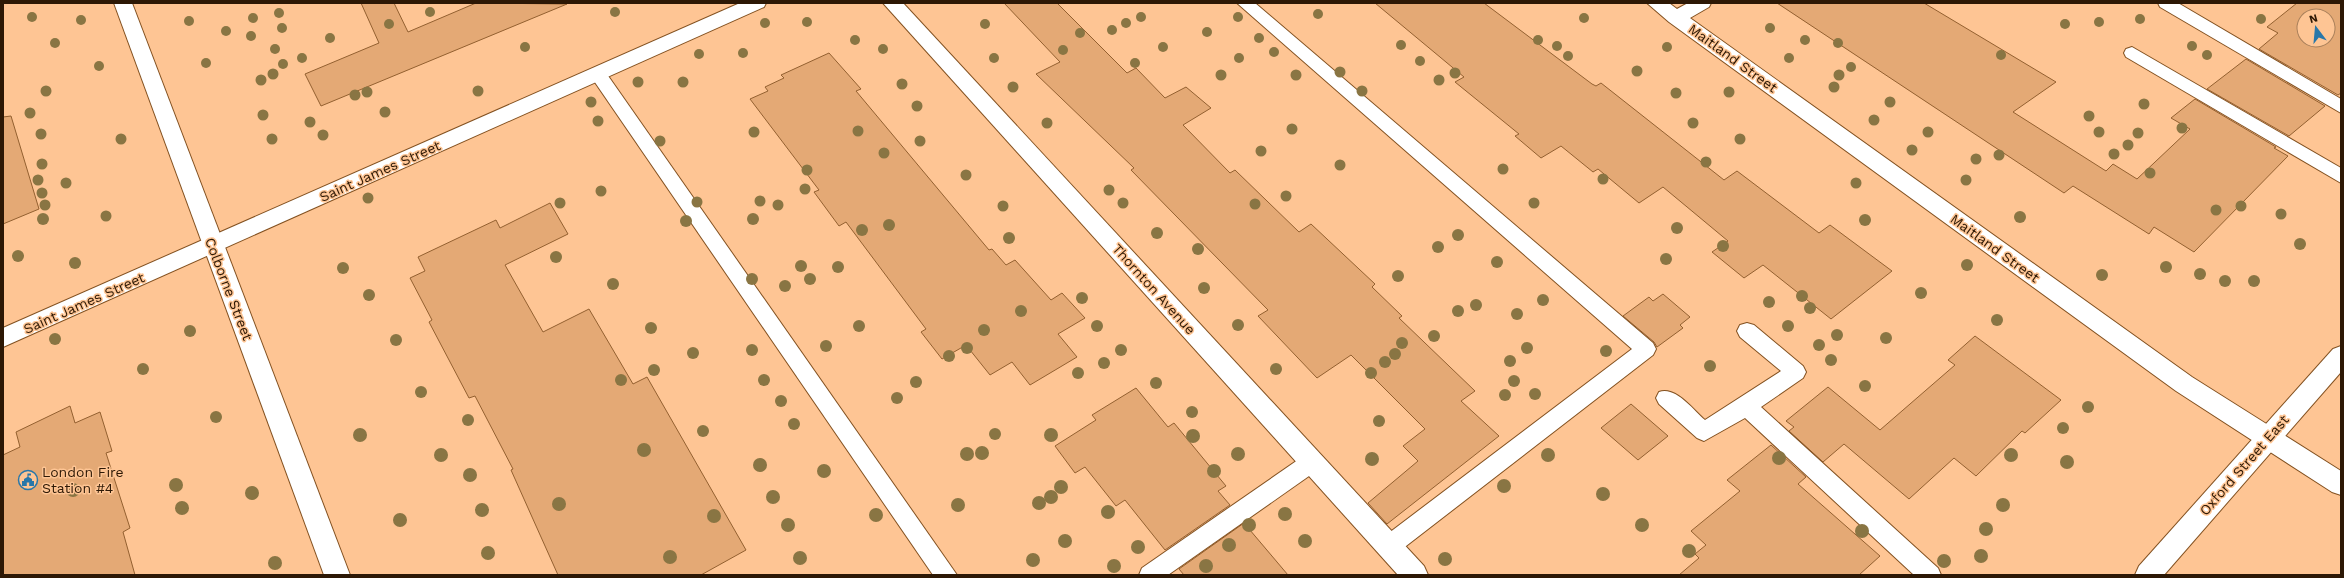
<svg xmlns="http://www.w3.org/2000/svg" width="2344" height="578" viewBox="0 0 2344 578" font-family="'Work Sans',sans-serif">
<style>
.building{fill:#e4a975;stroke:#936030;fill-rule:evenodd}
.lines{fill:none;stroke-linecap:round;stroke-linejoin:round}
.lane-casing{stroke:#835120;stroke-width:2}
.street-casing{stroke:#835120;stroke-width:2}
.secondary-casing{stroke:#835120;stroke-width:2}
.lane{fill:#fff;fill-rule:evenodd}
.street{fill:#fff;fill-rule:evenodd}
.secondary{fill:#fff;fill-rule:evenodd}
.tree{fill:#897543}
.labels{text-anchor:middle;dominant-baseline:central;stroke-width:3;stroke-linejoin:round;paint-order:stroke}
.street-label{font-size:14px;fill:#2d1805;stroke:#fec594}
.poi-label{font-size:14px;fill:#2d1805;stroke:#fec594;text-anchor:start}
</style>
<rect width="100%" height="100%" fill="#fec594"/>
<g class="building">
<path d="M361 3H394L408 32 476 3 567 4 321 106 305 74 379 43Z"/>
<path d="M1004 3H1057L1127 73 1136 68 1165 98 1186 87 1211 108 1183 125 1230 173 1235 170 1299 232 1311 224 1375 284 1372 287 1402 316 1399 318 1475 391 1461 401 1499 436 1387 524 1368 503 1418 461 1403 446 1425 429 1351 355 1317 378 1258 316 1268 310 1131 170 1134 168 1036 74 1060 62Z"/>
<path d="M1375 3H1484L1592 84 1596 86 1601 83 1724 180 1737 171 1819 233 1830 225 1892 271 1831 319 1763 265 1744 278 1712 252 1728 241 1663 187 1639 203 1598 169 1593 172 1561 146 1541 158 1515 136 1519 134 1455 82 1464 77Z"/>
<path d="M1777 3H1924L2056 82 2013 112 2106 171 2113 164 2137 179 2190 129 2171 118 2195 99 2276 147 2274 148 2288 156 2194 252 2154 227 2149 234 2073 186 2064 193Z"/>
<path d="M2297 3H2341V93L2338 95 2259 49 2278 33 2267 27ZM2304 16H2328V40H2304Z"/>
<path d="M829 53 861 89 856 91 989 250 992 249 1006 265 1015 260 1051 300 1062 293 1085 318 1058 334 1077 357 1030 385 1012 362 990 375 966 345 942 359 921 332 926 329 846 222 839 226 814 192 819 190 750 99 768 91 765 87 784 78 781 75Z"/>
<path d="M2246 59 2325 106 2289 136 2207 89Z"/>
<path d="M11 116 39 209 3 224V117Z"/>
<path d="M550 203 568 234 505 265 543 332 589 309 633 384 647 377 746 550 701 575H558L511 470 513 469 475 396 469 398 429 322 432 320 410 278 425 271 418 257 496 220 500 228Z"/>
<path d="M1663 294 1690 317 1680 325 1683 328 1657 347 1654 342 1623 316 1649 297 1653 301Z"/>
<path d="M1975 336 2061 400 2025 433 2022 431 1976 476 1954 458 1909 499 1844 444 1823 462 1789 431 1794 427 1786 421 1828 387 1880 430 1955 365 1948 360Z"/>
<path d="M1136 388 1168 427 1174 423 1226 486 1218 491 1230 505 1165 550 1125 500 1116 506 1085 467 1075 473 1055 446 1096 420 1092 415Z"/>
<path d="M1631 404 1668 436 1638 460 1601 428Z"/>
<path d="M70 406 75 423 100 412 112 451 106 453 130 528 123 532 135 575H3V455L20 447 16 432Z"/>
<path d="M1771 445 1806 477 1798 484 1880 556 1859 575H1679L1699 558 1695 554 1706 545 1691 531 1740 491 1727 480Z"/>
<path d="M1244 523 1288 575H1184L1179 569Z"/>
</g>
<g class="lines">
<defs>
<g id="lane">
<path d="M1237 3H1255L1653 343 1656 349 1653 355 1397 553 1389 556 1381 553 1378 546 1381 539 1632 349Z"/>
<path d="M2158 3H2178L2341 99V113L2160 7Z"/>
<path d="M2132 47 2341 168V183L2126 57 2124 53 2126 49Z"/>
<path d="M598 68 604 70 957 575H933L592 78 590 74 592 70Z"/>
<path d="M1747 323 1754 325 1803 366 1806 372 1803 378 1761 407 1938 568 1941 575H1914L1745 418 1704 441 1697 438 1659 404 1656 398 1659 392C1676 386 1693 410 1705 420L1781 371 1740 337 1737 331 1740 325Z"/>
<path d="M1312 453 1319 455 1322 462 1319 469 1168 575H1139L1142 568 1305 455Z"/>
</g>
<g id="street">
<path d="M740 3H766L764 7 3 347V328Z"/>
<path d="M883 3H903L1424 566 1428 575H1398Z"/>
<path d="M1647 3H1669L1677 9 1688 3H1711L1709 7 1690 18 2192 377 2341 471V495L2332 492 2176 391 1669 22Z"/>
</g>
<g id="secondary">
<path d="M114 3H132L350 575H324Z"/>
<path d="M2341 346V372L2164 575H2135L2139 566 2333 349Z"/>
</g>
</defs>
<use href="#lane" class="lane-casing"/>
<use href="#street" class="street-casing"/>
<use href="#secondary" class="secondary-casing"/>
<use href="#lane" class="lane"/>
<use href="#street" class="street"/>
<use href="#secondary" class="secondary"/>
</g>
<g class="tree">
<circle cx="430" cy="12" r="5"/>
<circle cx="615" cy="12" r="5"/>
<circle cx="279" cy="13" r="5"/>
<circle cx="1318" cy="14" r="5"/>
<circle cx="32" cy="17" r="5"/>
<circle cx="1141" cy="17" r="5"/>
<circle cx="1238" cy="17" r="5"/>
<circle cx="253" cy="18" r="5"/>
<circle cx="1584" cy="18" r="5"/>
<circle cx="2140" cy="19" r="5"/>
<circle cx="2261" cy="19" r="5"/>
<circle cx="81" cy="20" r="5"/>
<circle cx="189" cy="21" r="5"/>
<circle cx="807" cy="22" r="5"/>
<circle cx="2099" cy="22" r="5"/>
<circle cx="765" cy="23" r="5"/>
<circle cx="1126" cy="23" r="5"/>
<circle cx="389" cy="24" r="5"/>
<circle cx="985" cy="24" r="5"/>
<circle cx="2065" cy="24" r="5"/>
<circle cx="282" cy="28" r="5"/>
<circle cx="1770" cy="28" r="5"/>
<circle cx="1112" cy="30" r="5"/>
<circle cx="226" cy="31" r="5"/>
<circle cx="1207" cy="32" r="5"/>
<circle cx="1080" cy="33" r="5"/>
<circle cx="251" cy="36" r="5"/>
<circle cx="330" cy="38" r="5"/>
<circle cx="1259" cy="38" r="5"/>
<circle cx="855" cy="40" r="5"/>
<circle cx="1538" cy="40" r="5"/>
<circle cx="1805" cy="40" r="5"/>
<circle cx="55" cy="43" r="5"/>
<circle cx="1838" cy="43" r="5"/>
<circle cx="1401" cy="45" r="5"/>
<circle cx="1557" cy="46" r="5"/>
<circle cx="2192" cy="46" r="5"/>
<circle cx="525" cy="47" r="5"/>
<circle cx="1163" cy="47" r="5"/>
<circle cx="1667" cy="47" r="5"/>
<circle cx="275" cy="49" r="5"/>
<circle cx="883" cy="49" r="5"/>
<circle cx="1063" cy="50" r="5"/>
<circle cx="1274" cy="52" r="5"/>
<circle cx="743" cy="53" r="5"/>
<circle cx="699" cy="54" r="5"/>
<circle cx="2001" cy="55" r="5"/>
<circle cx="2207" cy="55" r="5"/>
<circle cx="1568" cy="56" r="5"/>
<circle cx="302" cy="58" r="5"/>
<circle cx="994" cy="58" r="5"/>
<circle cx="1239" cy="58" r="5"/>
<circle cx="1789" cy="58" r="5"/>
<circle cx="1420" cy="61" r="5"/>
<circle cx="206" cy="63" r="5"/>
<circle cx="1135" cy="63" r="5"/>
<circle cx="283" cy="64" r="5"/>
<circle cx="99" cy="66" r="5"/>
<circle cx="1851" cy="67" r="5"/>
<circle cx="1637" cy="71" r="5.5"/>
<circle cx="1340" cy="72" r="5.5"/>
<circle cx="1455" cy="73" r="5.5"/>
<circle cx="273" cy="74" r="5.5"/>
<circle cx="1221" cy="75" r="5.5"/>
<circle cx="1296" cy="75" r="5.5"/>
<circle cx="1839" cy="75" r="5.5"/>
<circle cx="261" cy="80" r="5.5"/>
<circle cx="1439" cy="80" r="5.5"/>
<circle cx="638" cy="82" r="5.5"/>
<circle cx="683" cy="82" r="5.5"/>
<circle cx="902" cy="84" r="5.5"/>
<circle cx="1013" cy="87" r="5.5"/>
<circle cx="1834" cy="87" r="5.5"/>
<circle cx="46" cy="91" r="5.5"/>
<circle cx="478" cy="91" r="5.5"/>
<circle cx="1362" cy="91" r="5.5"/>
<circle cx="367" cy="92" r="5.5"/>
<circle cx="1729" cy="92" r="5.5"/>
<circle cx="1676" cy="93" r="5.5"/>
<circle cx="355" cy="95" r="5.5"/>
<circle cx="591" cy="102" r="5.5"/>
<circle cx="1890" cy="102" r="5.5"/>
<circle cx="2144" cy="104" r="5.5"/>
<circle cx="917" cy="106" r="5.5"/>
<circle cx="385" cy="112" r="5.5"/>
<circle cx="30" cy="113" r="5.5"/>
<circle cx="263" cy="115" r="5.5"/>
<circle cx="2089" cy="116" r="5.5"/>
<circle cx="1874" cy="120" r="5.5"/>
<circle cx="598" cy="121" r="5.5"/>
<circle cx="310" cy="122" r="5.5"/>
<circle cx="1047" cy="123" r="5.5"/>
<circle cx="1693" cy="123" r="5.5"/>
<circle cx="2182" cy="128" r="5.5"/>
<circle cx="1292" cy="129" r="5.5"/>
<circle cx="858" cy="131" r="5.5"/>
<circle cx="754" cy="132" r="5.5"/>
<circle cx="1928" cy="132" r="5.5"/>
<circle cx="2099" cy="132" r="5.5"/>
<circle cx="2138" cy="133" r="5.5"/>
<circle cx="41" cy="134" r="5.5"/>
<circle cx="323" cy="135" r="5.5"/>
<circle cx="121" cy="139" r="5.5"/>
<circle cx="272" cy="139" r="5.5"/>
<circle cx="1740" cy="139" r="5.5"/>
<circle cx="660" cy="141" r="5.5"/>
<circle cx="920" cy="141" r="5.5"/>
<circle cx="2128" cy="145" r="5.5"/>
<circle cx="1912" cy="150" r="5.5"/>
<circle cx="1261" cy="151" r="5.5"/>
<circle cx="884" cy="153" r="5.5"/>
<circle cx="2114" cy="154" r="5.5"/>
<circle cx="1999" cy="155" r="5.5"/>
<circle cx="1976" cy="159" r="5.5"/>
<circle cx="1706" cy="162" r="5.5"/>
<circle cx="42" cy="164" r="5.5"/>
<circle cx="1340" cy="165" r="5.5"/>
<circle cx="1503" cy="169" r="5.5"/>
<circle cx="807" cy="170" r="5.5"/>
<circle cx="2150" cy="173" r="5.5"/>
<circle cx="966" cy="175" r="5.5"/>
<circle cx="1603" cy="179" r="5.5"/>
<circle cx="38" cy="180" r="5.5"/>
<circle cx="1966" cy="180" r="5.5"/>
<circle cx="66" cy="183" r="5.5"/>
<circle cx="1856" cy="183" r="5.5"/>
<circle cx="805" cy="189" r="5.5"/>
<circle cx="1109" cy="190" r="5.5"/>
<circle cx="601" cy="191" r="5.5"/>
<circle cx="42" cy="193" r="5.5"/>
<circle cx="1286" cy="196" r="5.5"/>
<circle cx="368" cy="198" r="5.5"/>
<circle cx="760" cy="201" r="5.5"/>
<circle cx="697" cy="202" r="5.5"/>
<circle cx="560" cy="203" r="5.5"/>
<circle cx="1123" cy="203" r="5.5"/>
<circle cx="1534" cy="203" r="5.5"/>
<circle cx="1255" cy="204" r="5.5"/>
<circle cx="45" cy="205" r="5.5"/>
<circle cx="778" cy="205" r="5.5"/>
<circle cx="1003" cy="206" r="5.5"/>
<circle cx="2241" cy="206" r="5.5"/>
<circle cx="2216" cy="210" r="5.5"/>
<circle cx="2281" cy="214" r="5.5"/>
<circle cx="106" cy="216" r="5.5"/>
<circle cx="2020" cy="217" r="6"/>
<circle cx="43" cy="219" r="6"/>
<circle cx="753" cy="219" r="6"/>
<circle cx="1865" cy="220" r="6"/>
<circle cx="686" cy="221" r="6"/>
<circle cx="889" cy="225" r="6"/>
<circle cx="1677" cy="228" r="6"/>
<circle cx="862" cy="230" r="6"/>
<circle cx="1157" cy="233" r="6"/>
<circle cx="1458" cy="235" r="6"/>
<circle cx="1009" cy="238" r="6"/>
<circle cx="2300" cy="244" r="6"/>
<circle cx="1723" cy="246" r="6"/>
<circle cx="1438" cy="247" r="6"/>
<circle cx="1198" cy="249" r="6"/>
<circle cx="18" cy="256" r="6"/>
<circle cx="556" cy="257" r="6"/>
<circle cx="1666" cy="259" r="6"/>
<circle cx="1497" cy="262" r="6"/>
<circle cx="75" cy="263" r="6"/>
<circle cx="1967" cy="265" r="6"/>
<circle cx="801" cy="266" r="6"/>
<circle cx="838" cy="267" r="6"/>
<circle cx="2166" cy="267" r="6"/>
<circle cx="343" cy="268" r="6"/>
<circle cx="2200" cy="274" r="6"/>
<circle cx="2102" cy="275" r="6"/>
<circle cx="1398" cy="276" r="6"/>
<circle cx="752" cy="279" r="6"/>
<circle cx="810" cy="279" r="6"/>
<circle cx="2225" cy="281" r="6"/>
<circle cx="2254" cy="281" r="6"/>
<circle cx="613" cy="284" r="6"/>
<circle cx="785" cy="286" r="6"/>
<circle cx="1204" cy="288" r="6"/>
<circle cx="1921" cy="293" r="6"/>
<circle cx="369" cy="295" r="6"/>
<circle cx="1802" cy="296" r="6"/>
<circle cx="1082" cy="298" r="6"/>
<circle cx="1543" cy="300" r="6"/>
<circle cx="1769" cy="302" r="6"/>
<circle cx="1476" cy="305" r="6"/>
<circle cx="1810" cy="308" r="6"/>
<circle cx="1021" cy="311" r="6"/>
<circle cx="1458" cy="311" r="6"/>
<circle cx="1517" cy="314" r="6"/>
<circle cx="1997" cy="320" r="6"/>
<circle cx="1238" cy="325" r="6"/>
<circle cx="859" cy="326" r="6"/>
<circle cx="1097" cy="326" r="6"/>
<circle cx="1788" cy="326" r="6"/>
<circle cx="651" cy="328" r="6"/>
<circle cx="984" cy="330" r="6"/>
<circle cx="190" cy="331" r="6"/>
<circle cx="1837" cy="335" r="6"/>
<circle cx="1434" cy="336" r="6"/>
<circle cx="1886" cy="338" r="6"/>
<circle cx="55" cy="339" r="6"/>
<circle cx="396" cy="340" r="6"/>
<circle cx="1402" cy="343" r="6"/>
<circle cx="1819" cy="345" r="6"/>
<circle cx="826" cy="346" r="6"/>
<circle cx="967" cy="348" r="6"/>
<circle cx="1527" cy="348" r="6"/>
<circle cx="752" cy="350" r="6"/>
<circle cx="1121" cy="350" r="6"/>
<circle cx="1606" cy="351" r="6"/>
<circle cx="693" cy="353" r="6"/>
<circle cx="1395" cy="354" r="6"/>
<circle cx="949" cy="356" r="6"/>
<circle cx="1831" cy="360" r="6"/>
<circle cx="1510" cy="361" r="6"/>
<circle cx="1385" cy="362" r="6"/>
<circle cx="1104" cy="363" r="6"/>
<circle cx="1710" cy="366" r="6"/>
<circle cx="143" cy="369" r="6"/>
<circle cx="1276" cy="369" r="6"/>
<circle cx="654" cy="370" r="6"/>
<circle cx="1078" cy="373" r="6"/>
<circle cx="1371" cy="373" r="6"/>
<circle cx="621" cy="380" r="6"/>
<circle cx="764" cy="380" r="6"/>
<circle cx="1514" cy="381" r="6"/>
<circle cx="916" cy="382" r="6"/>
<circle cx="1156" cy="383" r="6"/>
<circle cx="1865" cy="386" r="6"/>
<circle cx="421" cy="392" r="6"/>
<circle cx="1535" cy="394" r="6"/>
<circle cx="1505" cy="395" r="6"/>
<circle cx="897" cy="398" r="6"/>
<circle cx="781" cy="401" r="6"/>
<circle cx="2088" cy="407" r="6"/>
<circle cx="1192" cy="412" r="6"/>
<circle cx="216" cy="417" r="6"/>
<circle cx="468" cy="420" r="6"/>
<circle cx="1379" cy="421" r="6"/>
<circle cx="794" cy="424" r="6"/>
<circle cx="2063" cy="428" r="6"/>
<circle cx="703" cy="431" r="6"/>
<circle cx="360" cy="435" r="7"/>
<circle cx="995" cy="434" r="6"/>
<circle cx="1051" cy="435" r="7"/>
<circle cx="1193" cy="436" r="7"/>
<circle cx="644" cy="450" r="7"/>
<circle cx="982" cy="453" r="7"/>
<circle cx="967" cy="454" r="7"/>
<circle cx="1238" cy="454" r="7"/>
<circle cx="441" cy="455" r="7"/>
<circle cx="1548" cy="455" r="7"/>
<circle cx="2011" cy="455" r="7"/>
<circle cx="1779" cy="458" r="7"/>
<circle cx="1372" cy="459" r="7"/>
<circle cx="2067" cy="462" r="7"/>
<circle cx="760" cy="465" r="7"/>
<circle cx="824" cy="471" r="7"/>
<circle cx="1214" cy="471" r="7"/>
<circle cx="470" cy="475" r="7"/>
<circle cx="176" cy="485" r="7"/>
<circle cx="1504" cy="486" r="7"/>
<circle cx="1061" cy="487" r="7"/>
<circle cx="73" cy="490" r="7"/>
<circle cx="252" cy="493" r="7"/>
<circle cx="1603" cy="494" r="7"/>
<circle cx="773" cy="497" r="7"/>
<circle cx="1051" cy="497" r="7"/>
<circle cx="1039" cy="503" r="7"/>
<circle cx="559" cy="504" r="7"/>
<circle cx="958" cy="505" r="7"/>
<circle cx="2003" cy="505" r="7"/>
<circle cx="182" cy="508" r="7"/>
<circle cx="482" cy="510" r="7"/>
<circle cx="1108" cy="512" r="7"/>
<circle cx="1285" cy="514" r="7"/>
<circle cx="876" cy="515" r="7"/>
<circle cx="714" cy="516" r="7"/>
<circle cx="400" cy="520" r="7"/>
<circle cx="788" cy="525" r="7"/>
<circle cx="1249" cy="525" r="7"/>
<circle cx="1642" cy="525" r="7"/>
<circle cx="1986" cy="529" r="7"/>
<circle cx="1862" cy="531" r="7"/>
<circle cx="1065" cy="541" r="7"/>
<circle cx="1305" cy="541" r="7"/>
<circle cx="1229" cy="545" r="7"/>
<circle cx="1138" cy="547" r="7"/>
<circle cx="1689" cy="551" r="7"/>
<circle cx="488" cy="553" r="7"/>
<circle cx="1981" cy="556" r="7"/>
<circle cx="670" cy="557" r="7"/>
<circle cx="800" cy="558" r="7"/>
<circle cx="1445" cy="559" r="7"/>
<circle cx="1033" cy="560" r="7"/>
<circle cx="1944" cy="561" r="7"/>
<circle cx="275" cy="563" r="7"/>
<circle cx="1114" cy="566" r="7"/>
<circle cx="1206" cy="566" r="7"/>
</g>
<defs>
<symbol id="civic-ring" viewBox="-11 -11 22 22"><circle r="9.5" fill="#fec594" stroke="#2977a9" stroke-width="1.5"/><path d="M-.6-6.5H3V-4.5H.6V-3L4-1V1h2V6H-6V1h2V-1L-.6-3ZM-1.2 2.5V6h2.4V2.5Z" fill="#2977a9"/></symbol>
</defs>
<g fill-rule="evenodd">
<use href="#civic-ring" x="17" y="469" width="22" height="22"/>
</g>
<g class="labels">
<g class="street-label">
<text transform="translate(1733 58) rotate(36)">Maitland Street</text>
<text transform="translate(380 171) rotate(-24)">Saint James Street</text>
<text transform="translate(1995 248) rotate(36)">Maitland Street</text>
<text transform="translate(229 289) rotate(69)">Colborne Street</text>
<text transform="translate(1154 289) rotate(48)">Thornton Avenue</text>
<text transform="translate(84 303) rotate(-24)">Saint James Street</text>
<text transform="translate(2244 465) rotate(-49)">Oxford Street East</text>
</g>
<g class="poi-label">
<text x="42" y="472">London Fire<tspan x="42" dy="16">Station #4</tspan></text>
</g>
</g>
<rect width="2344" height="578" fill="none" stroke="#2d1805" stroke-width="8"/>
<g transform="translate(2316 28) rotate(344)"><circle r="19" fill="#fec594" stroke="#aa805b"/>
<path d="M0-3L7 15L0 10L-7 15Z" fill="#2977a9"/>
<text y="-6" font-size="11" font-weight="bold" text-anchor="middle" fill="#2d1805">N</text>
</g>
</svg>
